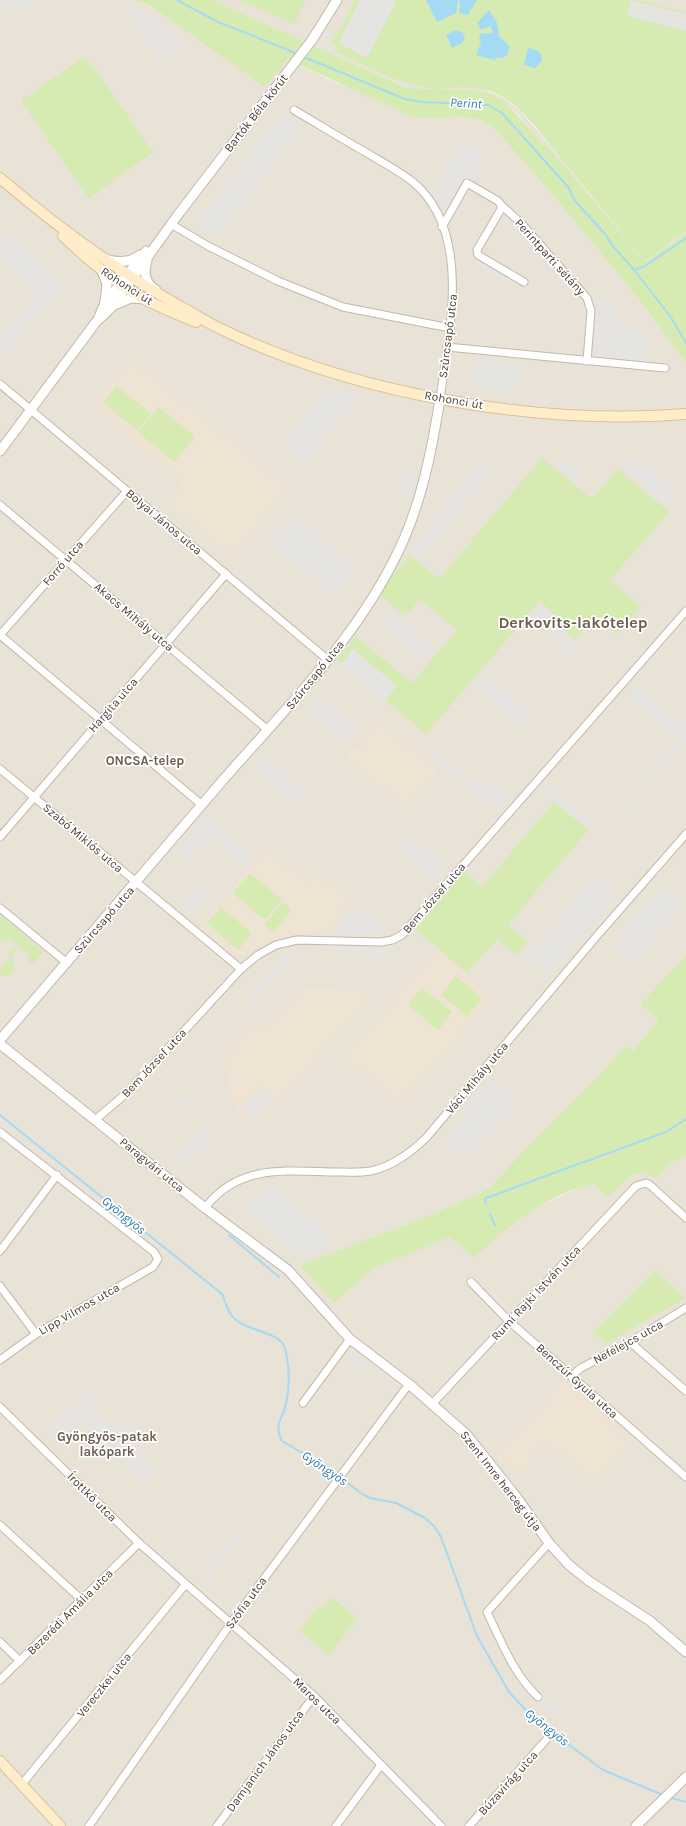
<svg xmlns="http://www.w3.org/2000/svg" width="686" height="1826" viewBox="0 0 686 1826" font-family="Karla,sans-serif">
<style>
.residential{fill:#e9e2d7}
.education{fill:#efe4d3}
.green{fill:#d5ebb1}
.parking{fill:#e6e4e1}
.water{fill:#a4daf3}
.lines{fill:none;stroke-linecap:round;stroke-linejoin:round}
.stream{stroke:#a4daf3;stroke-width:2}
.minor-casing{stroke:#c1b8ab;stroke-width:9}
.tertiary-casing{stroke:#c1b8ab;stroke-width:11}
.secondary-casing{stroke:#d7c198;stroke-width:12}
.minor{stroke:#fff;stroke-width:7}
.tertiary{stroke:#fff;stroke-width:9}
.secondary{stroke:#ffedc9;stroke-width:10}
.labels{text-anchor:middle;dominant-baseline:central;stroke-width:3.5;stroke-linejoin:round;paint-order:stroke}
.street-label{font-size:12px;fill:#494137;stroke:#fff}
.water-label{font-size:13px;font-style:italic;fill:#287ea9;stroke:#fff}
.neighbourhood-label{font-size:13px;font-weight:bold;fill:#6d5e4e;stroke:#fff}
.district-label{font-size:16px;font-weight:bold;fill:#6d5e4e;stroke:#fff}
</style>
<rect width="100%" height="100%" fill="#f5f1e9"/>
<g class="residential">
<path d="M0 0H134L287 59 334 82 433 119 458 116 481 120 494 128 558 201 641 302 686 363V956L640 1004 659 1020 633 1051 625 1046 590 1085 530 1144 489 1188 429 1216 299 1265 334 1303 373 1269 450 1237 509 1226 534 1208 579 1188 594 1184 607 1198 632 1175 643 1172 657 1179 668 1165 686 1155V1826H0Z"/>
<path d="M213 0H354L344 22 330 44 338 48 336 52 407 83 446 88 469 87 483 89 504 98 519 110 541 135 645 261 686 231V233L645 262 515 111 486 92 469 90 408 88Z"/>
<path d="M640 0H686V12Z"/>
</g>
<g class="education">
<path d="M132 359 288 486 256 526 258 527 251 535 249 534 231 557 165 503 182 481 93 408Z"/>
<path d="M378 718 438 771 404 809 345 757 355 745 361 750 364 745 359 740Z"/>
<path d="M268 848 308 882 317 872 352 901 324 935 297 934 272 940 239 957H235L199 926Z"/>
<path d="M437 948 493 997 399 1106 343 1057Z"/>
<path d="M306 987 364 992 372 998 256 1126 236 1109 222 1060 256 1021 267 1030Z"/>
<path d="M564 1379 632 1440 593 1484 547 1443 518 1475 496 1456Z"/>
</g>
<g class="green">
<path d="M134 0H213L407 88 469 90 486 92 504 101 567 169 645 262 686 233V363L641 302 558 201 494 128 481 120 458 116 433 119 410 116 287 59 265 87 151 6Z"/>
<path d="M239 0H305L295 24Z"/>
<path d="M354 0H640L686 12V231L645 261C617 227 590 193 562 160 542 136 522 104 493 92 470 83 447 91 423 87 393 81 364 65 336 52L338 48 330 44 344 22Z"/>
<path d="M85 56 153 152 89 198 21 101Z"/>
<path d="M117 386 151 414 137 431 103 403Z"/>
<path d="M159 407 195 437 174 462 138 432Z"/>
<path d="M542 458 592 499 618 469 669 512 610 580 641 607 617 634 595 616 575 640 557 624 560 619 540 601 426 734 337 659 356 637 412 683 457 630 420 599 405 616 378 593 410 555 439 579Z"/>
<path d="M554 802 588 830 508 925 528 942 516 955 497 939 467 973 415 929 464 872 482 887Z"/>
<path d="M250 873 282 900 265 920 233 893Z"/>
<path d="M283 902 292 910 273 932 264 925Z"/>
<path d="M221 907 252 933 238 950 207 923Z"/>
<path d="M0 915 43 952 32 965 29 961V954L9 939 0 941Z"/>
<path d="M15 946 16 950 12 958 14 970 9 976H1L0 969 11 957 8 955Z"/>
<path d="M686 956V1155L668 1165 657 1179 643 1172 632 1175 607 1198 594 1184C546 1194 510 1225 474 1257L450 1237 373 1269 334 1303 299 1265 429 1216 489 1188 530 1144 590 1085 625 1046 633 1051 659 1020 640 1004Z"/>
<path d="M456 976 482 998 467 1016 441 995Z"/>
<path d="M422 988 452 1012 438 1030 408 1005Z"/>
<path d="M655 1270 685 1298 605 1344 593 1332Z"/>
<path d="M331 1597 357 1618 329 1655 299 1631 318 1607 345 1628 321 1609Z"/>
</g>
<g class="parking">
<path d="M0 0H34L32 8 0 13Z"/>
<path d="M360 0H396L394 6 367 58 338 43Z"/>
<path d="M631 0 686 14V31L627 16Z"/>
<path d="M132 8 145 13 183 45 160 60 126 12Z"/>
<path d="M283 111 303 127 217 238 196 222Z"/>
<path d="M459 141 489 156 453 220 430 195Z"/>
<path d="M511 214 575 283 568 289 505 220Z"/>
<path d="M0 230 65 284 3 358 0 355V337L39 291 0 258Z"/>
<path d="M478 255 510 273 505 280 474 262Z"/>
<path d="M596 297 618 300 617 324 636 328 643 334 647 344 646 362 593 356Z"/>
<path d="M476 359 520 364 517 392 473 388Z"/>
<path d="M331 386 346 398 350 393 358 400 303 464 281 445Z"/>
<path d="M635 456 678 493 667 506 624 469Z"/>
<path d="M565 460 585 477 578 485 558 468Z"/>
<path d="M480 464 492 475 420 558 411 550 432 527 428 523Z"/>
<path d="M411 466 417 472 409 498 393 484Z"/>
<path d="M292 513 357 567 333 596 268 542Z"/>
<path d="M542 603 559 620 556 624 577 643 574 649 576 656 573 659 546 637 552 629 545 623 541 628 530 618Z"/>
<path d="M391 609 433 645 422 659 379 622Z"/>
<path d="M353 649 397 686 384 702 340 665Z"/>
<path d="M484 674 533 716 522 729 473 687Z"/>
<path d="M637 687 686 728V741L615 825 611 821 680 740 628 697Z"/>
<path d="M320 695 359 729 347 744 307 710Z"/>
<path d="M437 751 483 789 490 781 511 799 499 813 432 757Z"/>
<path d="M267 757 307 791 294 805 254 771Z"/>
<path d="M552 786 593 821 588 828 546 793Z"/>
<path d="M206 817 251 855 243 865 210 837 190 860 178 850Z"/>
<path d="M409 833 448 866 436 881 397 848Z"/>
<path d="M596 874 617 892 547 974 526 957Z"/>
<path d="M200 886 209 894 194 913 189 909 186 913 180 909Z"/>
<path d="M670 890 686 903 634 964 612 946 658 892Z"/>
<path d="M355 905 383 926 376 935H342L336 931Z"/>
<path d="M322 944 387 949 401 962 398 966 385 956 322 948Z"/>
<path d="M288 951 295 957 252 1003 246 998Z"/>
<path d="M493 1081 518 1102 466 1161 443 1140Z"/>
<path d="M262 1086 275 1099 255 1120 242 1108Z"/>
<path d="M169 1091 197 1105 203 1110 198 1115 193 1110 166 1096Z"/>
<path d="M207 1124 216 1134 186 1164 177 1155Z"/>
<path d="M269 1183 333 1237 318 1255 304 1260 244 1210Z"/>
<path d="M351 1353 370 1367 364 1374 346 1360Z"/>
<path d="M87 1391 99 1403 57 1443 52 1438 55 1435 48 1428Z"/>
<path d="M95 1411 117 1433 129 1421 142 1433 130 1445 156 1471 144 1483 83 1423Z"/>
<path d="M234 1535 239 1539 208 1580 203 1576Z"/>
<path d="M541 1693 561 1710 556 1718 534 1702Z"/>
</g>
<g class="water">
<path d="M426 0H477L468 15 459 13 460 1H458L456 13 437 22Z"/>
<path d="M489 10 497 23 499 36 510 47 507 55 503 58 496 57 495 60 476 55 481 42 479 39 481 33 490 34 493 31 490 26 481 30 477 23Z"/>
<path d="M455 30 462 32 465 38 462 43 452 48 446 35Z"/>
<path d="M528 48 539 51V54H541L542 61 535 68 524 65Z"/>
</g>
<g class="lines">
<g class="stream">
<path d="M177 0 216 21 298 54"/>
<path d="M304 57 405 99 422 102 488 105 502 113 568 187 575 201 605 234 612 245 635 271 670 316 686 343"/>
<path d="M635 270 645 266 686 238"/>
<path d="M0 1115 222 1294C226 1303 228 1314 236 1320 248 1331 280 1332 285 1348 289 1365 290 1386 286 1404 283 1419 273 1424 282 1441L331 1470 362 1494 370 1498 396 1503 425 1518 434 1526 441 1537 477 1636 509 1692 534 1719 603 1770 663 1795"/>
<path d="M486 1204 485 1200 486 1198 666 1132 686 1119"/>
<path d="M490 1214 495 1226"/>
<path d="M229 1235 279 1277"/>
<path d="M669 1797 686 1802"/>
</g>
<defs>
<g id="minor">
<path d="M294 110C318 124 342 139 367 153 382 162 399 171 413 182 473 232 449 333 440 399"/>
<path d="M501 205 522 224 587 298 591 311 587 361"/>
<path d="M171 224 208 246 278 281 343 307 450 328"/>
<path d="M442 227 467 183 498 201 501 205V209L477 250 478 255 524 282"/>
<path d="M447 347 665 368"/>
<path d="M0 384 328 660"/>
<path d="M0 505 268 730"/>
<path d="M0 635 202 805"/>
<path d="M0 635 127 491"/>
<path d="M0 769 241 969"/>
<path d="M0 837 226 574"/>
<path d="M0 908 67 963"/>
<path d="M95 1120 129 1091 241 969 258 955 276 945 297 940 381 942 392 940 402 935 686 611"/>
<path d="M0 1132 154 1252 158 1259 153 1267 36 1334 0 1360"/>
<path d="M205 1208C238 1164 286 1171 334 1172 346 1172 359 1173 371 1171 393 1166 410 1153 426 1138L596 937 686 834"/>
<path d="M0 1251 57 1175"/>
<path d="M471 1282 509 1321 686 1477"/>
<path d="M0 1286 36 1334"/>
<path d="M630 1342 686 1391"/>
<path d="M571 1376 581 1368 630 1342 686 1308"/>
<path d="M303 1403 350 1339"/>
<path d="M432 1404 636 1186 646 1183 650 1185 686 1218"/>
<path d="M0 1407 139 1543 314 1696 441 1826"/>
<path d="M0 1525 82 1600"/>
<path d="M0 1642 20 1661"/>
<path d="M0 1680 139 1543"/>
<path d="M538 1697C514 1675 501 1641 487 1612L549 1543"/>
<path d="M22 1784 185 1585"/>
<path d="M89 1826 231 1623 409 1384"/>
<path d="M217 1826 314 1696"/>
<path d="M336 1826 381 1765"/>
<path d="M469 1826 546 1740"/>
</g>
<g id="tertiary">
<path d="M105 259C118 263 130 263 140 255"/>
<path d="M147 261C143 273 146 284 156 290"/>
<path d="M102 271 107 284 105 302"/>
<path d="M115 305 131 298 144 299"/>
<path d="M99 317 105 303 146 251"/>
<path d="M0 451 96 322 111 308 177 216 312 40 337 0"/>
<path d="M0 1040C72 956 145 872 217 787 279 715 349 648 393 562 420 511 431 455 440 399"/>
<path d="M0 1044 205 1208 288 1270 350 1339 409 1384 467 1435 518 1499 549 1543 569 1565 589 1581 650 1621 686 1652"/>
<path d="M636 1826 686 1777"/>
</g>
<g id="secondary">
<path d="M0 178C57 227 117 271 183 308 195 314 206 322 219 328 353 394 537 426 686 414"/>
<path d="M63 236C88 260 115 283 146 300 162 308 179 315 196 322"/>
<path d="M0 1761 60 1826"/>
</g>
</defs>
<use href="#minor" class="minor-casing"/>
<use href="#tertiary" class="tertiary-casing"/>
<use href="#secondary" class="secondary-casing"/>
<use href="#minor" class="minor"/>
<use href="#tertiary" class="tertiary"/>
<use href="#secondary" class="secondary"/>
</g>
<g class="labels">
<g class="street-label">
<text transform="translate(256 113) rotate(-52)">Bartók Béla körút</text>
<text transform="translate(550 257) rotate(48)">Perintparti sétány</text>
<text transform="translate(127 286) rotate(33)">Rohonci út</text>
<text transform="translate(448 336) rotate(-83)">Szűrcsapó utca</text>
<text transform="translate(454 400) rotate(10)">Rohonci út</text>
<text transform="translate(164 522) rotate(40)">Bolyai János utca</text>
<text transform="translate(63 563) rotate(-49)">Forró utca</text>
<text transform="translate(134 617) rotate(40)">Akacs Mihály utca</text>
<text transform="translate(315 675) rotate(-51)">Szűrcsapó utca</text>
<text transform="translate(113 705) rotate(-49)">Hargita utca</text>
<text transform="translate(83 838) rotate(40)">Szabó Miklós utca</text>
<text transform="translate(434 898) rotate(-49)">Bem József utca</text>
<text transform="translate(104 920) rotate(-49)">Szűrcsapó utca</text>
<text transform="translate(154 1063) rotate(-47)">Bem József utca</text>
<text transform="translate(477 1078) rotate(-50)">Váci Mihály utca</text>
<text transform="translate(152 1165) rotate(39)">Paragvári utca</text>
<text transform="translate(536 1293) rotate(-47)">Rumi Rajki István utca</text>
<text transform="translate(79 1309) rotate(-30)">Lipp Vilmos utca</text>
<text transform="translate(628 1342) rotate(-29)">Nefelejcs utca</text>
<text transform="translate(577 1381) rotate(42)">Benczúr Gyula utca</text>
<text transform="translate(501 1481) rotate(52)">Szent Imre herceg útja</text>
<text transform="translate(92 1497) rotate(45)">Írottkő utca</text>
<text transform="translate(246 1603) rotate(-54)">Szófia utca</text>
<text transform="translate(70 1612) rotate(-45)">Bezerédi Amália utca</text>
<text transform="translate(104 1685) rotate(-51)">Vereczkei utca</text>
<text transform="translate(317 1701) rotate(44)">Maros utca</text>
<text transform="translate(265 1761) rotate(-54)">Damjanich János utca</text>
<text transform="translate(508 1783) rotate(-48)">Búzavirág utca</text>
</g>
<g class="water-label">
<text transform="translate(466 103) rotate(4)">Perint</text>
<text transform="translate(124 1215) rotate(39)">Gyöngyös</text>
<text transform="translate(325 1468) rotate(34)">Gyöngyös</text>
<text transform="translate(547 1727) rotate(38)">Gyöngyös</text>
</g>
<g class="neighbourhood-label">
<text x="145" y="760">ONCSA-telep</text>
<text x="107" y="1436">Gyöngyös-patak<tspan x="107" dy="15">lakópark</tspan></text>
</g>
<g class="district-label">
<text x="573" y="622">Derkovits-lakótelep</text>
</g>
</g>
</svg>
